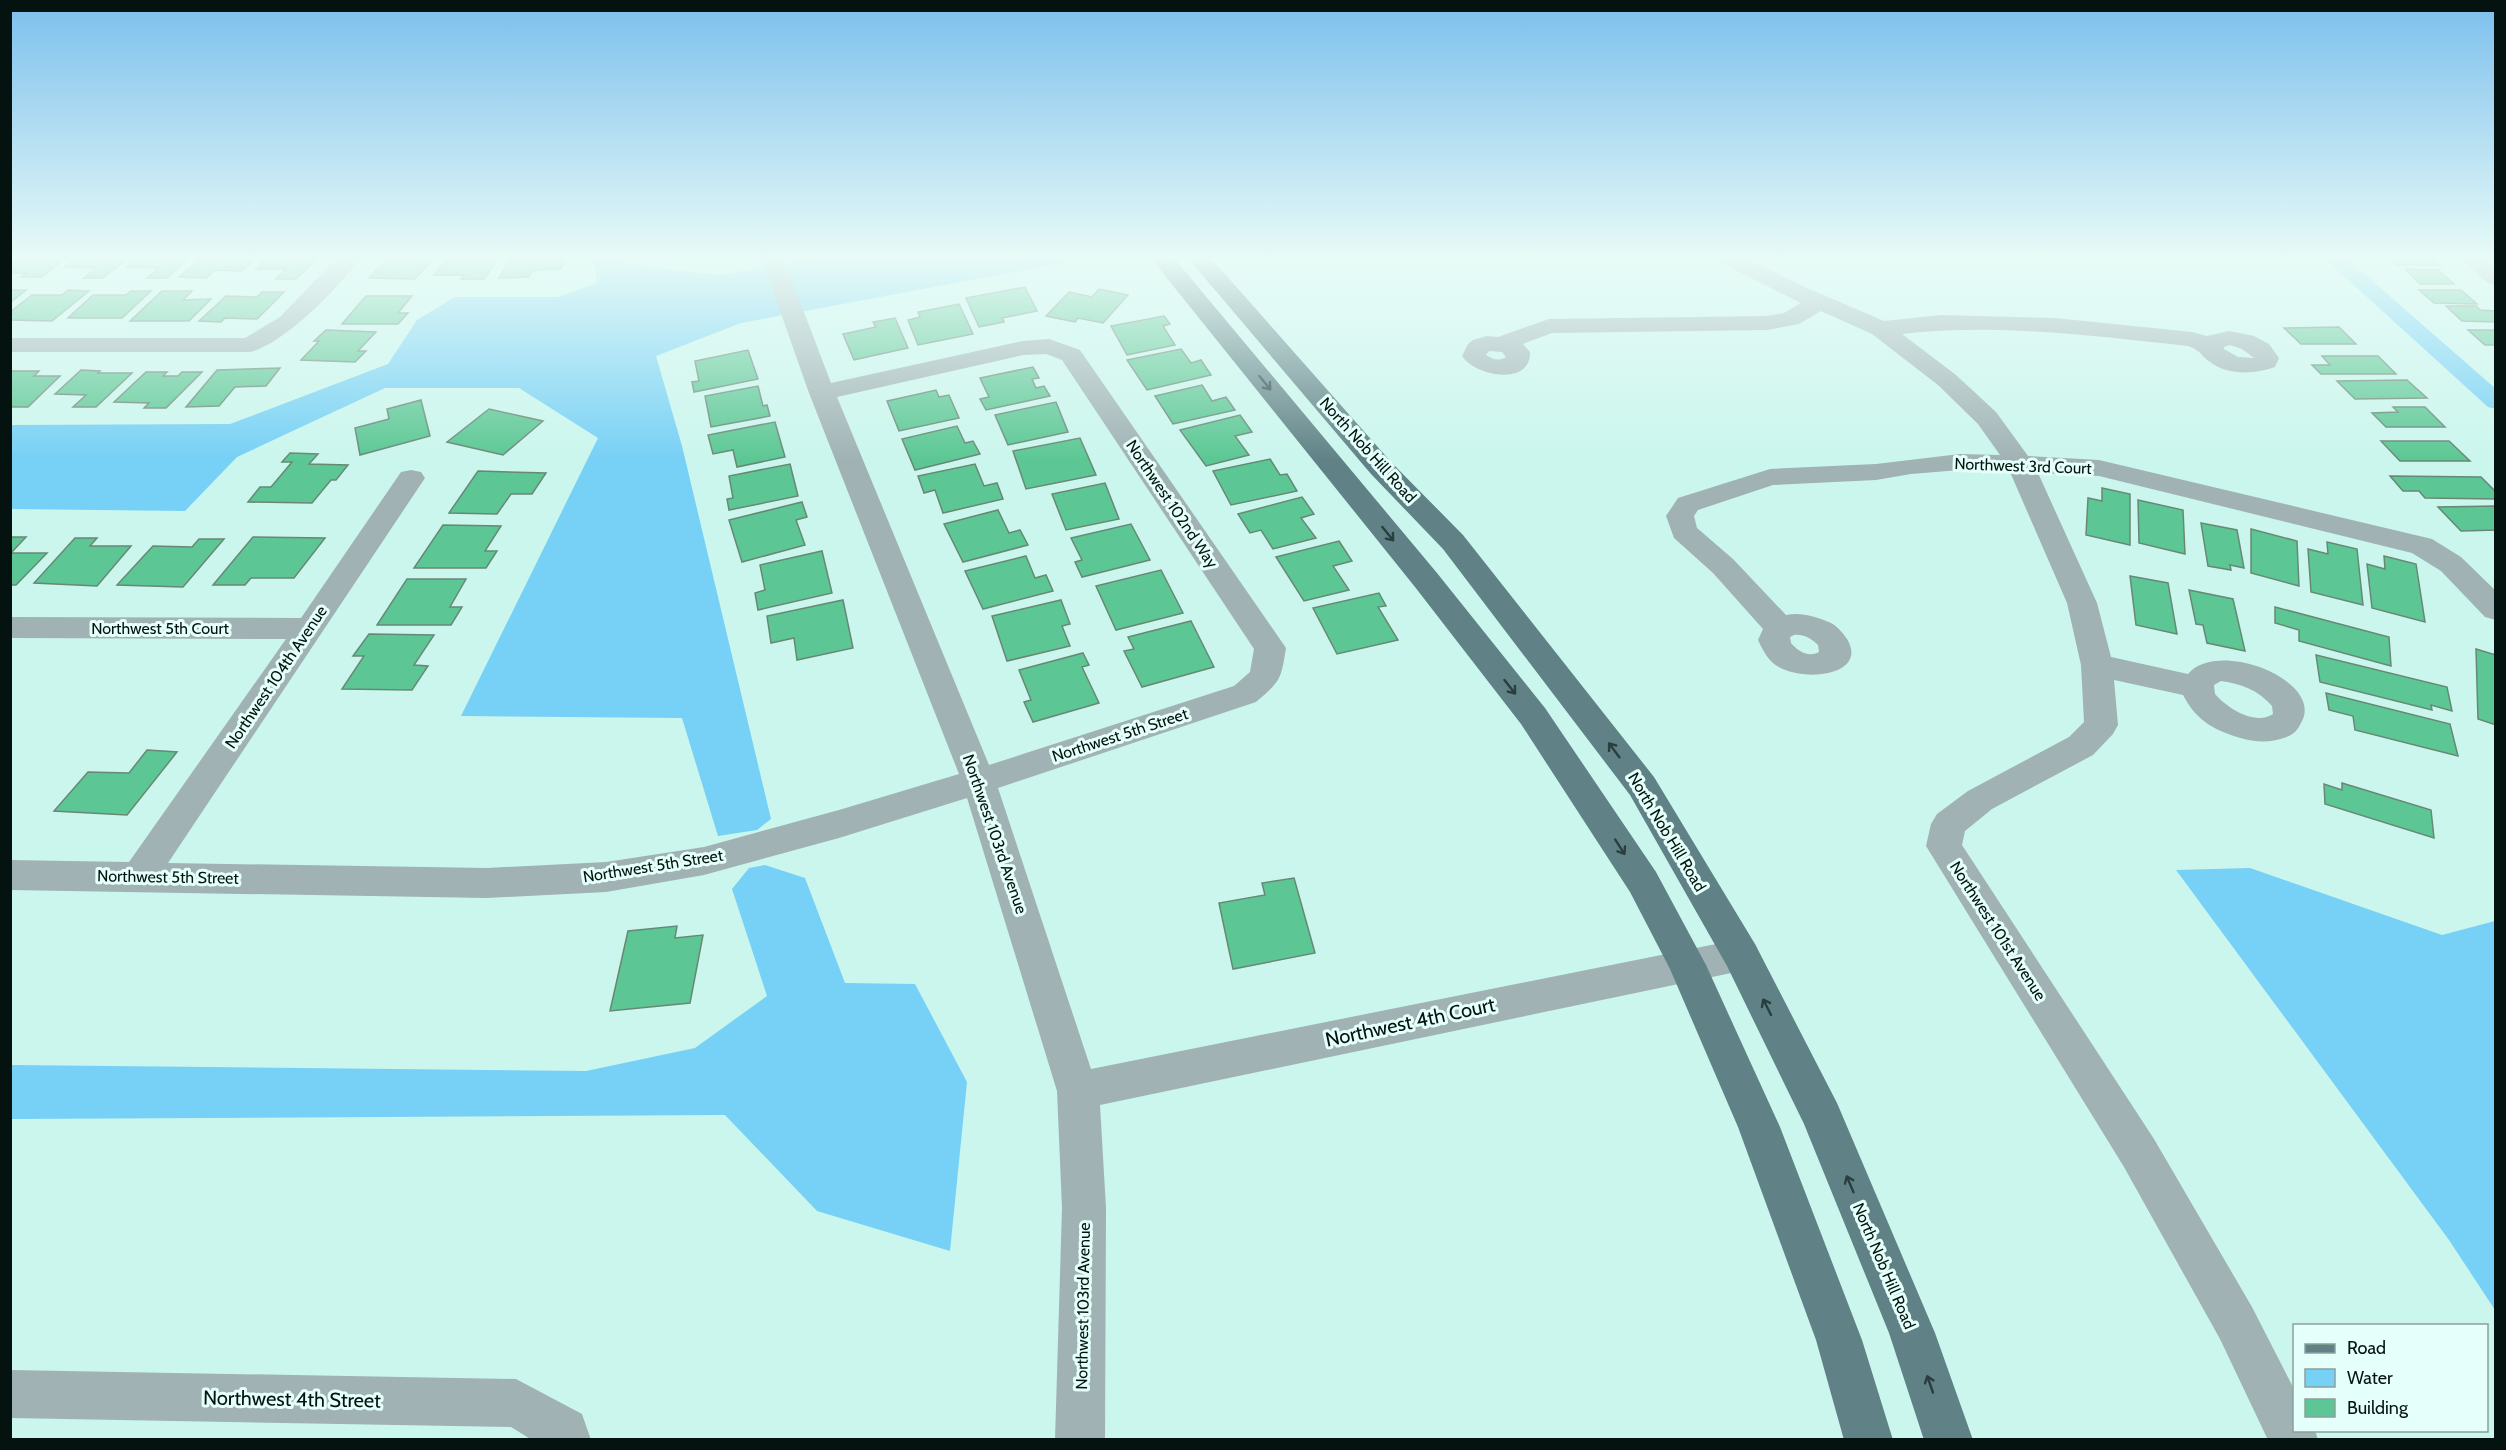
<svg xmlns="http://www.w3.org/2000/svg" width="2506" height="1450" viewBox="0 0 2506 1450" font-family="Cabin,sans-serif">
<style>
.water{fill:#77d0f5}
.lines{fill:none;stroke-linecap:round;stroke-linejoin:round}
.canal{fill:#77d0f5;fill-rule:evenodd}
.building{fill:#5cc794;stroke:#688876;stroke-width:1.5}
.minor{fill:#a0b2b4;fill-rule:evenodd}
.major{fill:#608286;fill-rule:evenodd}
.oneway{stroke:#293f3f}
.labels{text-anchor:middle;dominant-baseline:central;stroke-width:6;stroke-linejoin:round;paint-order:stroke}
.street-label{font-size:16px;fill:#041310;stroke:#e5fffa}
.near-street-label{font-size:20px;fill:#041310;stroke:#e5fffa}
</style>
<rect width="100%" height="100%" fill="#cbf6ed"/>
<g class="water">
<path d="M593 257H620L622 264 719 275 822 257H1086L1084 259 741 323 656 356 682 446 771 819 757 830 718 836 682 718 461 716 598 438 519 388H385L237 457 185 511 11 509V425L230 424 388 364 417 320 455 297H558L597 283Z"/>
<path d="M765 865 805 878 845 983 915 984 967 1082 950 1251 817 1211 725 1115 11 1119V1065L586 1071 695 1048 767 996 732 889 749 868Z"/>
<path d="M2250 868 2442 935 2495 921V1310L2449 1240 2176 870Z"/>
</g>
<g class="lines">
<path class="canal" d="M2323 257H2345L2496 389V409L2488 407Z"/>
</g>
<g class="building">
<path d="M15 257H67L42 277H21L26 273H10V260Z"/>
<path d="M79 257H129L103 278H84L96 268 65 267Z"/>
<path d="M138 257H190L167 278H147L159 268 126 267Z"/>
<path d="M203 257H257L242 271 215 270 206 278 179 277Z"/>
<path d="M268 257H319L296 279H276L286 269H256Z"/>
<path d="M389 257H435L415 279 369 278Z"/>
<path d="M449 257H500L484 279H461L464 275H434Z"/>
<path d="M511 257H567L561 269 533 270 529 277 499 278Z"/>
<path d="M2386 257H2429L2440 265H2396Z"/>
<path d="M2405 269 2438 270 2454 284H2420Z"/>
<path d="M1025 287 1037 311 1002 318 1004 322 979 327 966 298Z"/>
<path d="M1099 289 1128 295 1103 323 1078 318 1075 322 1046 316 1069 292 1092 297Z"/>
<path d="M10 290H26L10 303Z"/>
<path d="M68 290 89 291 52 321 10 320V312L32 295H62Z"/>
<path d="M2419 290H2461L2477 304 2434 303Z"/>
<path d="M131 291H151L122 318H68L93 295H126Z"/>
<path d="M162 291H192L183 300 211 299 189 321H130Z"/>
<path d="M262 292H284L257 319 225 318 221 322 199 321 226 296 257 297Z"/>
<path d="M366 296H412L398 313H408L398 324H342Z"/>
<path d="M959 304 973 334 918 345 908 320 920 317 918 312Z"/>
<path d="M2446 306H2476L2480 310 2496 311V322L2462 321Z"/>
<path d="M1164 316 1170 324 1163 326 1175 345 1127 355 1111 326Z"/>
<path d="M895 318 908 348 854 360 843 334 876 327 873 322Z"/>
<path d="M2339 327 2356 344H2301L2284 328Z"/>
<path d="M326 330 376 332 358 351H366L355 362 301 360 319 341H314Z"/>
<path d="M2468 330H2496V345H2485Z"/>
<path d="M1181 349 1191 363 1201 360 1211 375 1147 390 1127 360Z"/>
<path d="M748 350 758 379 694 392 692 382 699 381 695 361Z"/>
<path d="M2322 356H2378L2396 374H2321L2312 365H2330Z"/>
<path d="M1033 367 1039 378 1032 379 1036 388 1044 386 1050 396 986 410 980 399 989 397 980 378Z"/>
<path d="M280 368 266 386 235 387 219 406 186 407 217 370Z"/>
<path d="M81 370 100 371 98 373H132L96 407H73L86 395 55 394Z"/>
<path d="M10 371H39L34 376H60L28 407H10Z"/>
<path d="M146 372H167L163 376H178L182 372H202L166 408H144L149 403 114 402Z"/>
<path d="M2407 380 2427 398 2355 399 2337 381Z"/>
<path d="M1202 385 1212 401 1226 397 1235 410 1173 424 1155 396Z"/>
<path d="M758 386 763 406 767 405 770 416 711 427 705 396Z"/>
<path d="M936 390 939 397 949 395 959 418 899 431 887 401Z"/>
<path d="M421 400 430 436 360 455 355 428 389 419 387 409Z"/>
<path d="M1056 402 1068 432 1008 445 995 415Z"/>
<path d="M2393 407H2425L2445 427H2386L2372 413 2398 412Z"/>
<path d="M489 409 543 421 503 455 447 442Z"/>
<path d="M1240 415 1252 432 1235 436 1249 455 1206 466 1180 430Z"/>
<path d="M775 422 785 457 737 467 733 450 713 454 708 435Z"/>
<path d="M957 426 965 443 973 441 980 454 915 470 902 439Z"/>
<path d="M1080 438 1096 475 1026 489 1013 451Z"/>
<path d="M2381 441H2449L2470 461H2400Z"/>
<path d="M290 453 318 454 309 464 348 465 336 480H331L312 503 248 502 260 487H271L292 462H282Z"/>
<path d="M1270 459 1280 475 1287 474 1297 491 1231 505 1213 471Z"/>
<path d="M790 464 798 496 729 510 727 499 733 498 729 476Z"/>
<path d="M975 464 984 486 997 483 1003 499 943 513 935 490 924 493 918 476Z"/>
<path d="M478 471 546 473 532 494H511L497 514 449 513Z"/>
<path d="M2390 476 2481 477 2496 492V499L2425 498 2419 491H2403Z"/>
<path d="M1105 483 1119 519 1066 530 1052 494Z"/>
<path d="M2102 488 2130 494V545L2086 535 2088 498 2102 501Z"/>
<path d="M1302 497 1314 514 1301 518 1316 538 1273 549 1261 530 1250 533 1238 514Z"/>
<path d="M2138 500 2183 510 2185 554 2139 543Z"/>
<path d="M802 502 807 517 796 520 805 545 742 562 729 520Z"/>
<path d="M2496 506V530L2461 531 2438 507Z"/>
<path d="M998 510 1009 533 1020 530 1028 545 963 562 944 524Z"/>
<path d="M2201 523 2237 530 2244 568 2230 565 2231 570 2208 566Z"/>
<path d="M1131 524 1150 560 1082 577 1075 562 1082 560 1071 538Z"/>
<path d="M443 525 501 526 485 551H497L486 568H414Z"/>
<path d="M2251 529 2297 541 2299 586 2251 573Z"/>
<path d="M10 537H26L11 553H47L16 585H10Z"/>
<path d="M253 537 325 538 294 578H251L245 585H213Z"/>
<path d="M75 538H97L90 546H131L97 586 34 583Z"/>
<path d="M199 539H224L183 587 117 585 153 546 192 547Z"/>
<path d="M1339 541 1352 561 1333 566 1349 590 1304 601 1276 557Z"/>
<path d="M2327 542 2357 549 2363 605 2311 592 2308 549 2328 554Z"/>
<path d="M822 551 832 593 758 610 755 593 765 590 760 565Z"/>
<path d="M1026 556 1035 578 1046 575 1053 591 983 609 965 571Z"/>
<path d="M2384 556 2416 564 2425 622 2372 608 2367 564 2385 569Z"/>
<path d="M1161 570 1183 613 1116 630 1096 586Z"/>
<path d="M2130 576 2168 583 2177 634 2136 625Z"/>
<path d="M407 579H466L450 607H462L451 625H377Z"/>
<path d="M2189 590 2233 599 2245 651 2207 643 2203 625 2196 624Z"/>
<path d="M1379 593 1386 606 1378 607 1398 640 1337 654 1313 608Z"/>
<path d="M843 600 853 648 797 660 794 638 771 643 767 616Z"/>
<path d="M1061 600 1070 624 1062 626 1070 646 1007 661 992 616Z"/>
<path d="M2275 607 2389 637 2391 666 2299 641V630L2275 623Z"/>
<path d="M1191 621 1214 667 1142 687 1124 651 1134 649 1128 637Z"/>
<path d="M369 634 434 635 414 665 428 666 412 690 342 689 364 656H353Z"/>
<path d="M2476 649 2496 655V725L2478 719Z"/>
<path d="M1083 653 1089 665 1082 667 1099 703 1033 722 1024 702 1031 700 1019 670Z"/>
<path d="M2316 655 2447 687 2452 711 2431 705 2432 710 2320 682Z"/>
<path d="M2326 693 2450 724 2458 756 2355 730 2353 716 2329 710Z"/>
<path d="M147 750 177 752 127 815 54 811 88 772 129 773Z"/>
<path d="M2342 783 2431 810 2434 838 2325 804 2324 784 2342 790Z"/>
<path d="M1294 878 1315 953 1233 969 1219 903 1265 895 1262 883Z"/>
<path d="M677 926 675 938 703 935 690 1003 610 1011 628 931Z"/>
</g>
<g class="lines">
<g class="minor">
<path d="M338 257H361C341 286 284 344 250 352H10V338H245L280 317Z"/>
<path d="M761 257H783L831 383 1023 341 1049 339 1080 350 1286 648C1281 679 1281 681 1256 702L998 788 1091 1069 1741 939 1755 944 1760 955 1755 966 1741 971 1100 1105 1106 1208 1105 1440H1055L1062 1208 1057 1091 967 798 839 838 704 875 606 892 487 898 10 890V860L129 862 286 639 10 638V617L301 618 401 472 411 470 421 472 425 478 168 863 487 868 606 862 704 847 839 810 959 774 809 393ZM1046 354 1062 360 1254 649 1250 672 1234 686 989 765 837 397 1023 355Z"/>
<path d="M1716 257H1744L1807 288 1884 321 1941 315 2055 318 2192 332 2207 336 2229 331 2254 336 2269 344 2279 358 2275 367C2255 374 2228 376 2210 362 2200 355 2202 351 2188 346 2093 336 1997 323 1902 334L1956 375 1996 412 2028 456 2099 460 2432 539 2461 557 2496 591V620L2485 617 2441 571 2412 553 2099 476 2038 473 2097 603 2111 657 2188 674C2218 638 2326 681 2301 723 2298 729 2295 733 2289 736 2274 742 2260 743 2244 739 2216 731 2197 722 2183 695L2114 680 2118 725 2113 734 2093 755 1992 809 1965 831 1962 845 2154 1139 2252 1307 2294 1389V1430H2315L2318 1440H2268L2220 1339 2124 1167 1926 846 1931 824 1937 814 1968 791 2069 737 2084 722 2081 665 2067 603 2010 472 1960 470 1911 474 1876 480 1773 485 1698 510 1694 516 1697 528 1733 559 1786 615C1801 612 1817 617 1831 623 1838 627 1842 632 1847 639 1870 677 1797 684 1773 663 1766 657 1762 648 1758 640L1763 629 1713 573 1674 538 1666 516 1678 498 1770 469 1876 464 1960 454 2000 455 1978 424 1938 385 1872 334 1821 311 1799 324 1767 330 1552 333 1523 344 1530 352C1531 386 1476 377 1462 356L1468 344 1473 340 1487 336 1498 337 1549 319 1767 316 1784 313 1801 303 1719 262ZM2230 345 2242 349 2254 358 2238 357 2224 349V347ZM1489 351 1502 352 1506 357C1498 362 1493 359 1486 355ZM1794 635C1803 634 1811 638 1818 645L1819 652C1808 658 1798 651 1791 643L1790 637ZM2221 681C2242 684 2258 690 2272 706L2273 714C2255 726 2227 708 2215 694L2214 685Z"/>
<path d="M2458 257H2483L2496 267V285L2488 283Z"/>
<path d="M10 1370 516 1379 582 1414 591 1440H532L511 1427 10 1418Z"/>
</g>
<g class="major">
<path d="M1150 257H1173L1437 573 1545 708 1656 872 1706 965 1780 1127 1862 1340 1893 1440H1844L1816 1340 1738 1127 1670 969 1630 892 1521 724 1415 587Z"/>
<path d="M1187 257H1210L1391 462 1463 535 1654 777 1755 944 1837 1103 1935 1333 1973 1440H1924L1889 1333 1804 1124 1727 966 1630 795 1443 549 1371 474Z"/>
</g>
</g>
<defs><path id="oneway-shaft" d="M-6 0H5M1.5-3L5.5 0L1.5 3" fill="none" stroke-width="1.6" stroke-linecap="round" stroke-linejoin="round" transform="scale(1.5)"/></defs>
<g class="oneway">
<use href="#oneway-shaft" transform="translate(1265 383) rotate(51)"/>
<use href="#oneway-shaft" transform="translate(1388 534) rotate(51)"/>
<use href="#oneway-shaft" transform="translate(1510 687) rotate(52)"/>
<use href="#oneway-shaft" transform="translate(1614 750) rotate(-127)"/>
<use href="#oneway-shaft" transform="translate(1620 847) rotate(57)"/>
<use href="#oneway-shaft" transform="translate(1767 1007) rotate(-117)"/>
<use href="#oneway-shaft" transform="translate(1850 1184) rotate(-113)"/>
<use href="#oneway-shaft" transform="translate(1930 1384) rotate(-109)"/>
</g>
<linearGradient id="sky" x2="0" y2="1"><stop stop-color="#7bbfed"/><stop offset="0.56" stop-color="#e8fbf7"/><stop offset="1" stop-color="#e8fbf7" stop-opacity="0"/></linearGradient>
<rect width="2506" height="460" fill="url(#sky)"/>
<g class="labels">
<g class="street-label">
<text transform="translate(1368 450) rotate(48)">North Nob Hill Road</text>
<text transform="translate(2023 466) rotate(2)">Northwest 3rd Court</text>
<text transform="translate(1172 504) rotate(56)">Northwest 102nd Way</text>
<text x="160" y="628">Northwest 5th Court</text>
<text transform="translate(276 677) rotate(-56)">Northwest 104th Avenue</text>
<text transform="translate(1120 735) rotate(-18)">Northwest 5th Street</text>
<text transform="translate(1667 832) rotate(59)">North Nob Hill Road</text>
<text transform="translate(995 834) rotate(71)">Northwest 103rd Avenue</text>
<text transform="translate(653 866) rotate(-9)">Northwest 5th Street</text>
<text transform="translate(168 877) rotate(1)">Northwest 5th Street</text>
<text transform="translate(1998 931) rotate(57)">Northwest 101st Avenue</text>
<text transform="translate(1884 1266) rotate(67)">North Nob Hill Road</text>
<text transform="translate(1083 1306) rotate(-89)">Northwest 103rd Avenue</text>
</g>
<g class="near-street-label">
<text transform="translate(1410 1022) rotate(-12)">Northwest 4th Court</text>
<text transform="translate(292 1399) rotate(1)">Northwest 4th Street</text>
</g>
</g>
<rect width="2506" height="1450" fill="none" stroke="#041310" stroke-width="24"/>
<rect x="2293" y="1324" width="195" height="108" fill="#e5fffa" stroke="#8ba19c" stroke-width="1.5"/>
<rect x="2305" y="1344" width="30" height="9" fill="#608286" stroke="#8ba19c" stroke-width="1.5"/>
<text x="2347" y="1354" font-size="18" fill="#041310">Road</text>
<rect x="2305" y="1369" width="30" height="18" fill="#77d0f5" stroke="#8ba19c" stroke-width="1.5"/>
<text x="2347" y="1384" font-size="18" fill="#041310">Water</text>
<rect x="2305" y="1399" width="30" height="18" fill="#5cc794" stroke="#8ba19c" stroke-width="1.5"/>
<text x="2347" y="1414" font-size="18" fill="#041310">Building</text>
</svg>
